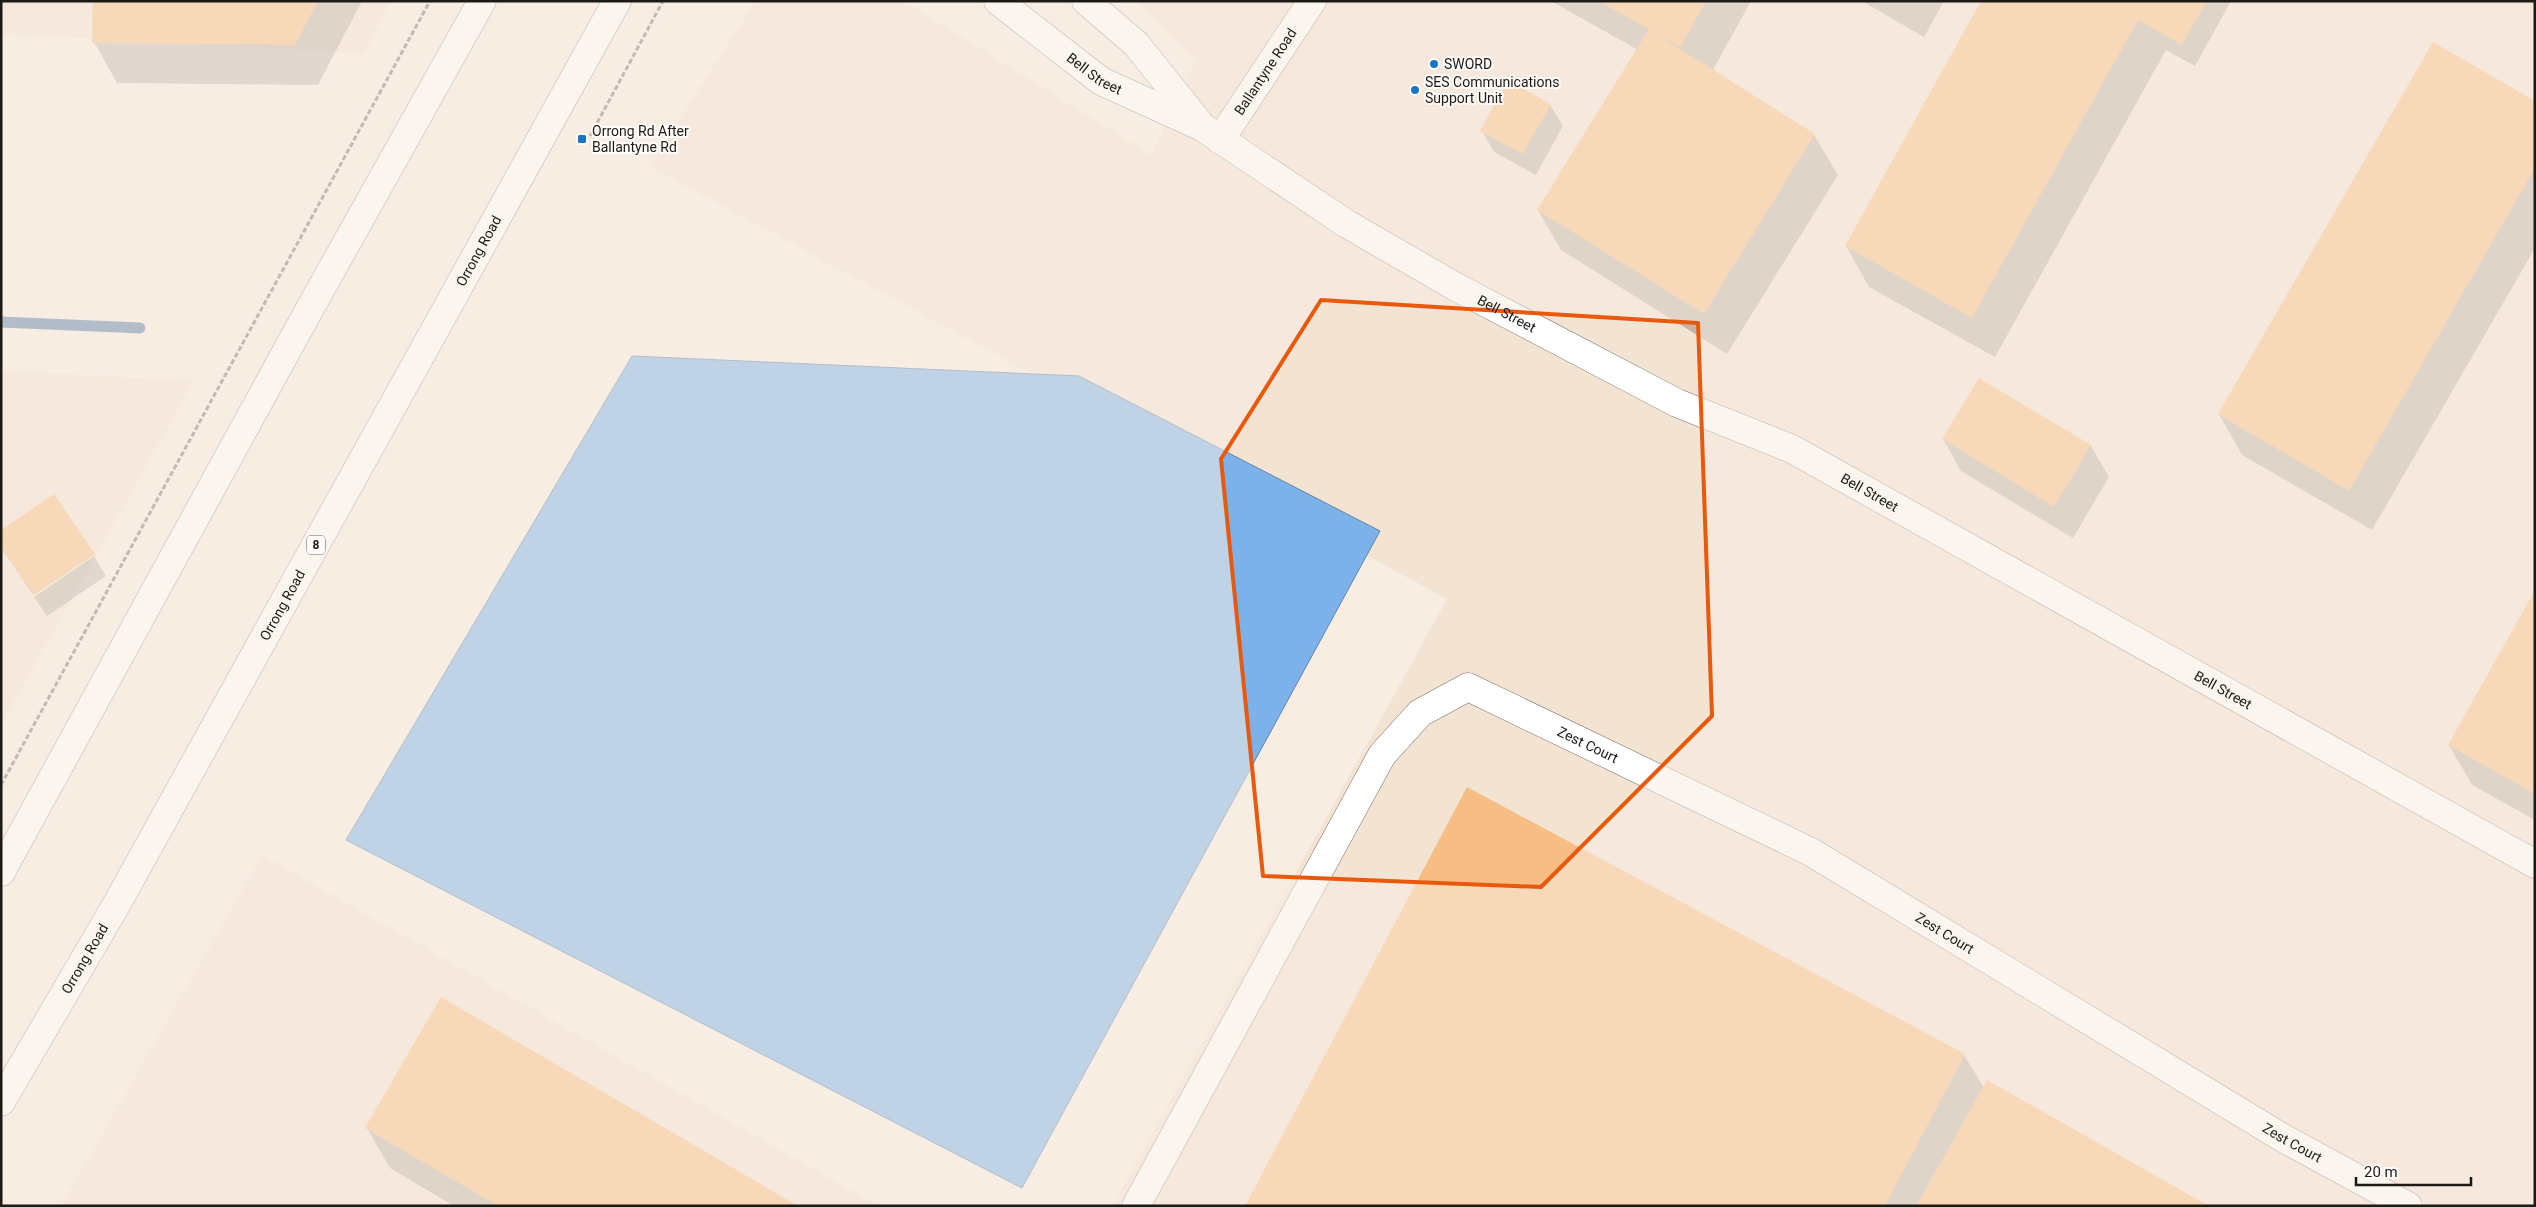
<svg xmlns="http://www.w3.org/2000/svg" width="2536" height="1207" viewBox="0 0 2536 1207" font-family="Roboto,sans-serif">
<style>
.built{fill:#f3e3d3}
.water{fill:#7cb1e9;stroke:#6084aa}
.shadow{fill:#0003}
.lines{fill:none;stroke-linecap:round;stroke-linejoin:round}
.stream{stroke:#6084aa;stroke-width:11}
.building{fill:#f6be84}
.minor-casing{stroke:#7a7269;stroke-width:29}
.highway-casing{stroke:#7a7269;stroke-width:29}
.path{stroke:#827c75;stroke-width:3;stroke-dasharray:5 2.5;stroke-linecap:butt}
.minor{stroke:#fff;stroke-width:28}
.highway{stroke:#fff;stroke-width:28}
.marked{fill:none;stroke:#e8590c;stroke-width:4;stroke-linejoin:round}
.poi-dot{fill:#1b74c1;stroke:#fefcfa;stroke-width:2}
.labels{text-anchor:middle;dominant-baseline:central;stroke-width:4;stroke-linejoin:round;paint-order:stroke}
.shield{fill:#fefcfa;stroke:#605e5a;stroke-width:1}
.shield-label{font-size:12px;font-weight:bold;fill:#1d1a16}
.poi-label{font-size:14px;fill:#1d1a16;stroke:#fefcfa;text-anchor:start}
.street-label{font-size:14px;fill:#1d1a16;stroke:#fefcfa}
</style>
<rect width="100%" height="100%" fill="#f7ede3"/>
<g class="built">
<path d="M1 1H391L365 53 1 34Z"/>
<path d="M756 1H904L1151 155 1196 61 1138 1H2535V1206H1112L1447 599 649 166Z"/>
<path d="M1 371 194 381 1 725Z"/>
<path d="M262 855 879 1206H61Z"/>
</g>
<path class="water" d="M632 356 1079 376 1380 531 1022 1188 346 840Z"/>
<g class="shadow">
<path d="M95 1H362L318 85 117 83 94 42Z"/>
<path d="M1551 1H1751L1713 70 1814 135 1838 175 1727 354 1561 250 1538 210 1638 50Z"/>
<path d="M1862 1H1944L1924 37Z"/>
<path d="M1983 1H2231L2195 66 2166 50 1995 357 1869 287 1846 246Z"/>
<path d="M2535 103V248L2372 530 2242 455 2219 414Z"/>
<path d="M1550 105 1563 126 1536 175 1494 152 1482 131Z"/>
<path d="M1979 379 2091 446 2109 477 2073 538 1961 471 1943 439Z"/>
<path d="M1 547 93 553 33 595Z"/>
<path d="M94 556 106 576 47 616 34 597Z"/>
<path d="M2535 592V820L2472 785 2449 745Z"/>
<path d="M1964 1055 1984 1088 2207 1206H1247Z"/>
<path d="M367 1128 795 1206H454L390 1168Z"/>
</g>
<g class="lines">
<path class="stream" d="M1 322 140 328"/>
</g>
<g class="building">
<path d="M93 1H318L295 45 92 43Z"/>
<path d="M1598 1H1706L1681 47 1658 35 1815 134 1704 314 1537 210 1649 29Z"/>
<path d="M1981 1H2207L2182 45 2138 20 1972 318 1845 246Z"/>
<path d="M2433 42 2535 101V168L2349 491 2218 414Z"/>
<path d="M1508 80 1551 104 1523 154 1480 131Z"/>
<path d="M1979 378 2091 445 2054 507 1942 439Z"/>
<path d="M54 494 95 554 34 595 1 548V530Z"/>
<path d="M2535 590V794L2448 745Z"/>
<path d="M1467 787 1965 1054 1885 1206H1245Z"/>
<path d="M441 997 798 1206H498L365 1128Z"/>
<path d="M1987 1080 2209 1206H1916Z"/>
</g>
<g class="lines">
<defs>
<g id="minor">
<path id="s1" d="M998 1 1101 81 1202 127 1347 224 1456 287 1677 403 1792 449 2535 864"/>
<path d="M1086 1 1136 44 1200 124"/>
<path id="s2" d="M1220 140 1312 1"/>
<path id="s3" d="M1136 1206 1382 755 1420 713 1468 687 1811 852 2283 1138 2408 1206"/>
</g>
<g id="highway">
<path d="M1 872 308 312 482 1"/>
<path id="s4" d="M1 1102 115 907 617 1"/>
</g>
</defs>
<use href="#minor" class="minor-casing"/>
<use href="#highway" class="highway-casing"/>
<g class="path">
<path d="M590 136 663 1"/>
<path d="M1 785 430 1"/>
</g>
<use href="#minor" class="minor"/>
<use href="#highway" class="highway"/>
</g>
<path d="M0 0H2536V1207H0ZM1321 300 1698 323 1712 716 1541 887 1263 876 1221 459Z" fill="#f7ede3" fill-opacity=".55" fill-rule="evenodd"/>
<path class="marked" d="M1321 300 1698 323 1712 716 1541 887 1263 876 1221 459Z"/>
<g class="poi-dot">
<circle cx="1434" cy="64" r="5"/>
<circle cx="1415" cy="90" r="5"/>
<rect x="577" y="134" width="10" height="10" rx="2.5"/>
</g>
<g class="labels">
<rect class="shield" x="307" y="535.5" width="18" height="19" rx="4"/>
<g class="shield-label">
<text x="316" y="545">8</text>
</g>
<g class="poi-label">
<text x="1444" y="64">SWORD</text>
<text x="1425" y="82">SES Communications<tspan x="1425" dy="16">Support Unit</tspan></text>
<text x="592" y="131">Orrong Rd After<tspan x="592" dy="16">Ballantyne Rd</tspan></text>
</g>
<g class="street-label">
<text stroke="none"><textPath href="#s2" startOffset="82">Ballantyne Road</textPath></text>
<text stroke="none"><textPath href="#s1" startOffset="121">Bell Street</textPath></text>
<text stroke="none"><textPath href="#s4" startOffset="976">Orrong Road</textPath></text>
<text stroke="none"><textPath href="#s1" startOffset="599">Bell Street</textPath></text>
<text stroke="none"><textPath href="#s1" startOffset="1004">Bell Street</textPath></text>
<text stroke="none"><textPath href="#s4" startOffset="571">Orrong Road</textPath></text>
<text stroke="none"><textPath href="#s1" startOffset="1409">Bell Street</textPath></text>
<text stroke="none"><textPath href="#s3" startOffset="758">Zest Court</textPath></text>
<text stroke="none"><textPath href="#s3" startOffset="1162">Zest Court</textPath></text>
<text stroke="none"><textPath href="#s4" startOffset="166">Orrong Road</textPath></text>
<text stroke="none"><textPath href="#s3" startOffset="1568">Zest Court</textPath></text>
</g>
</g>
<rect width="2536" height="1207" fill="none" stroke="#1d1a16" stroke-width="5"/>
<path d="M2356 1177v8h115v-8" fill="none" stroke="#1d1a16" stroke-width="2.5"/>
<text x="2364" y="1177" font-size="15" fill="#1d1a16" stroke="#fefcfa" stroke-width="4" paint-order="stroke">20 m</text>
</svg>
